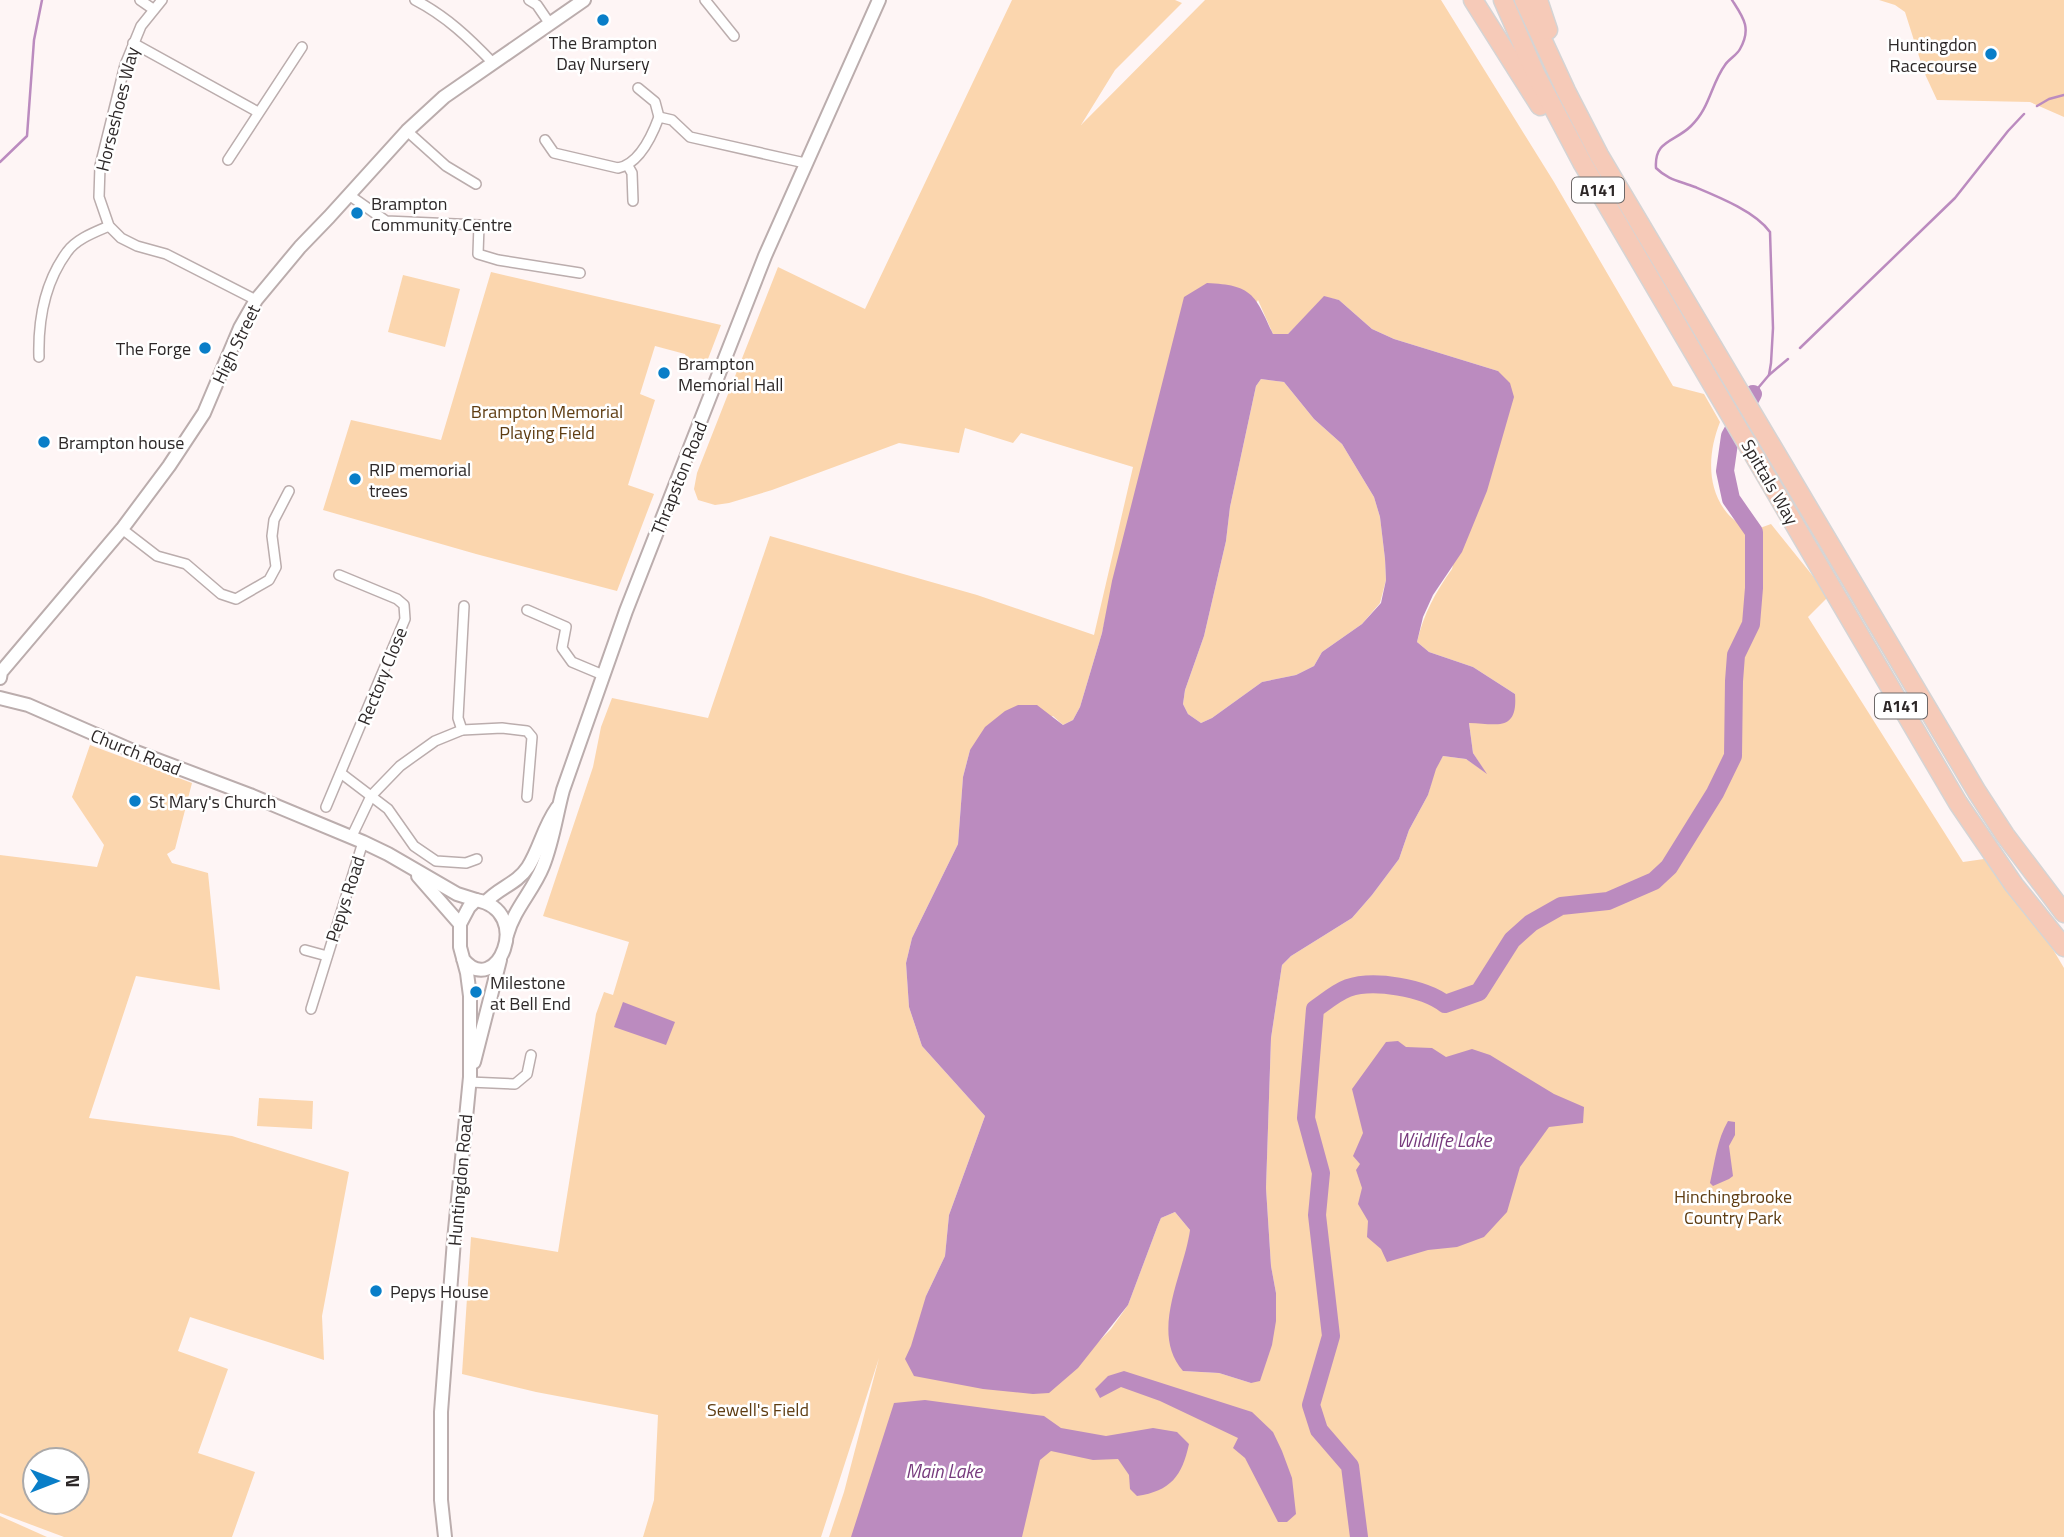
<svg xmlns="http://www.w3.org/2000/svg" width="2064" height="1537" viewBox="0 0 2064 1537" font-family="'Titillium Web',sans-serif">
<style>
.green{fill:#fbd6ae;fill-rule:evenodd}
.water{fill:#bb8bbf;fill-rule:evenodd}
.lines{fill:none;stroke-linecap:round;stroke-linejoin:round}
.stream{stroke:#bb8bbf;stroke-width:2.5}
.river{stroke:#bb8bbf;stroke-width:18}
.street-casing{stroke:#bbadad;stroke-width:12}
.secondary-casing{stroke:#bbadad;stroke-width:16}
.highway-casing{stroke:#d5d4d4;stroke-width:21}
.street{stroke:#fff;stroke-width:9}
.secondary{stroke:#fff;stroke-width:12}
.highway{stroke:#f6cab8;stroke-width:18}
.poi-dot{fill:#097ec8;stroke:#fff;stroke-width:2.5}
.labels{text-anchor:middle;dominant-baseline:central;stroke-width:5;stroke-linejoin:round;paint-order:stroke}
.shield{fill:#fff;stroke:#6c6868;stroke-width:2}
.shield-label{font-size:16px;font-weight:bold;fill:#2d2828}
.poi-label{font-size:18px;fill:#2d2828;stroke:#fff;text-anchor:start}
.street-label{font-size:18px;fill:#2d2828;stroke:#fff}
.park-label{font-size:18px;fill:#5f3d12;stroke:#fff}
.water-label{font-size:19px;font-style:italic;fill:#773b7d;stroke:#fff}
</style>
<rect width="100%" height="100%" fill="#fef5f5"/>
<g class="green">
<path d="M1012 0H1175L1182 3 1115 70 1081 125 1205 0H1441L1554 182 1673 386 1704 394 1720 422C1709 450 1706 483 1724 509 1730 518 1741 525 1749 532L1771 524 1829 596 1808 617 1963 862 1984 859 2045 936 2064 968V1537H829L844 1492 879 1358 821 1537H643L654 1500 658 1415 536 1392 462 1374 471 1237 558 1252 596 1014 604 992 613 995 629 942 543 916 593 767 601 727 612 698 708 718 770 536 977 595 1094 635 1133 467 1021 433 1013 443 965 428 959 453 899 443 772 490 729 503 715 505 698 500 694 489 697 473 778 267 865 309ZM1324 297 1339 300 1372 329 1394 339 1498 371 1452 569C1435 593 1424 613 1417 642L1429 652 1473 667 1515 694 1469 723 1473 753 1485 772 1466 759 1443 756 1435 769 1428 795 1409 830 1399 859 1372 895 1352 918 1291 956 1282 965 1271 1038 1266 1188 1271 1266 1276 1293 1251 1383 1219 1373 1183 1371 1190 1230 1175 1212 1161 1218 1158 1225 1128 1305 1111 1329 1054 1387 926 1296 945 1256 949 1215 985 1116 922 1046 909 1007 906 963 912 938 958 844 963 777 970 750 1053 716 1063 725 1073 720 1080 707 1102 633 1127 525 1258 300 1273 334H1288Z"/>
<path d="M1879 0H2064V117L2030 102 1937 100 1924 72 1905 12 1895 5Z"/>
<path d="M491 272 721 325 703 372 691 368 685 354 655 346 640 394 655 400 628 485 654 494 617 591 476 554 323 510 351 420 441 440Z"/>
<path d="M403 275 460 289 445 347 388 332Z"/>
<path d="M1261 379 1284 382 1314 419 1342 444 1374 497 1380 517 1385 559 1386 580 1380 603 1362 624 1322 652 1314 666 1296 675 1262 682 1212 718 1201 723 1188 714 1183 704 1185 690 1204 636 1226 541 1230 507 1256 386Z"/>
<path d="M90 745 192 783 175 849 167 854 172 863 208 873 220 990 136 976 89 1118 232 1136 349 1172 322 1316 324 1360 190 1317 178 1351 228 1369 198 1453 255 1472 232 1537H64L0 1513V855L97 867 104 845 72 797ZM77 1460V1502H35V1460Z"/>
<path d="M259 1098 313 1101 312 1129 257 1126Z"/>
<path d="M0 1516 47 1537H0Z"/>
</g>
<g class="water">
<path d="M1207 283C1253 285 1255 295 1273 334H1288L1324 296 1339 300 1372 329 1394 339 1498 371 1510 383 1514 397 1487 491 1462 552 1433 595 1423 617 1417 642 1429 652 1473 667 1515 694C1518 732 1497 724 1469 723L1473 753 1487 774 1466 759 1443 756 1436 769 1428 795 1409 830 1399 859 1372 895 1352 918 1291 956 1282 965 1271 1038 1266 1188 1271 1266 1276 1293V1321L1272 1345 1260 1381 1251 1383 1219 1373 1183 1371C1149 1332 1184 1274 1190 1230L1175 1212 1161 1218 1158 1225 1128 1305 1078 1368 1049 1393 1033 1394 983 1389 914 1376 905 1359 911 1346 926 1296 945 1256 949 1215 985 1116 922 1046 909 1007 906 963 912 938 958 844 963 777 970 750 985 727 1005 711 1018 705H1037L1063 725 1073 720 1080 707 1102 633 1112 581 1184 297ZM1261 379 1284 382 1314 419 1342 444 1374 497 1380 517 1385 559 1386 580 1381 603 1362 624 1322 652 1314 666 1296 675 1262 682 1212 718 1201 723 1188 714 1183 704 1185 690 1204 636 1226 541 1230 507 1256 386Z"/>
<path d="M623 1002 675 1022 666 1045 614 1027Z"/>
<path d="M1398 1041 1406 1047 1432 1048 1446 1057 1472 1049 1490 1055 1554 1094 1584 1107 1583 1123 1549 1127 1520 1167 1507 1212 1484 1237 1457 1247 1428 1250 1387 1262 1381 1249 1367 1237 1368 1221 1358 1204 1362 1188 1356 1170 1360 1164 1353 1156 1363 1133 1352 1089 1386 1042Z"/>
<path d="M1728 1121 1735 1122V1135L1729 1146 1733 1176 1729 1179 1713 1186 1710 1183C1715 1161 1717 1140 1728 1121Z"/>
<path d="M1124 1371 1252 1412 1273 1432 1282 1451 1292 1478 1296 1514 1287 1522H1278L1245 1458 1233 1448 1238 1438 1160 1401 1121 1387 1100 1398 1095 1389 1108 1376Z"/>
<path d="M925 1400 1044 1416 1061 1428 1106 1436 1153 1428 1177 1432 1189 1444C1182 1476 1171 1491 1137 1496L1130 1489 1129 1475 1118 1459 1093 1460 1051 1451 1040 1460 1022 1537H851L894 1403Z"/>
</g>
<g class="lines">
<g class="stream">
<path d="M1732 0C1743 17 1752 28 1740 49 1737 55 1729 59 1725 65 1711 84 1710 108 1691 126 1675 142 1654 140 1656 168 1668 180 1680 181 1695 187 1719 197 1756 212 1770 232L1773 328 1771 363 1769 375 1753 394"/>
<path d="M2037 106 2049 99 2064 95"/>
<path d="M0 162 27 136 34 40 42 0"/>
<path d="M1800 348 1955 198 2008 131 2024 114"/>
<path d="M1769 375 1788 359"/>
</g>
<path class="river" d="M1359 1537 1350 1466 1319 1430 1311 1405 1331 1336 1317 1215 1321 1173 1306 1118 1315 1009C1325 1002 1337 992 1348 988 1374 979 1424 988 1445 1004L1479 992 1512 940 1531 923 1561 906 1608 901 1654 881 1669 867 1715 793 1733 756 1734 681 1736 655 1751 624 1754 588V532L1731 499 1725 471 1730 436 1753 394"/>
<defs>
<g id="street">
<path d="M140 0 153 9"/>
<path d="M162 0 141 26 125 65 100 166 99 197 109 226 121 238 137 246 166 254 256 300"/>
<path d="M415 0C446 16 469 38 493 63"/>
<path d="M529 0 537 5 550 24"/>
<path d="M705 0 734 36"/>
<path d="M133 43 258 112"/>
<path d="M638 88 655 102 659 117"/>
<path d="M407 131 446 166 476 184"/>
<path d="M545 140 554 153 618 168C639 164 652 136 659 117L672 120 690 137 805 163"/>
<path d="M228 160 302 47"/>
<path d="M628 166 632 173 633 201"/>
<path d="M349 195 386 221 479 225 478 254 498 260 580 273"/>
<path d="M39 357C38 321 45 282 67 252 76 239 95 232 109 226"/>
<path d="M122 529 157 556 186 564 221 594 236 599 269 580 276 567 272 536 274 520 289 491"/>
<path d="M527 610 566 627 562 648 572 662 603 675"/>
<path d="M462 730 458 718 464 606"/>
<path d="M342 774 388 809 414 846 436 861 466 863 477 859"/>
<path d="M326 807 405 619 404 605 397 599 339 575"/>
<path d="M351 838 371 796 400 766 435 741 462 730 502 728 527 731 532 737 527 797"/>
<path d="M305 950 327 956"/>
<path d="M311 1009 363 842"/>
<path d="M469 1082 515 1084 527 1074 531 1055"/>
</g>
<g id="secondary">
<path d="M0 678 1 672 122 529 169 466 204 413 240 328 256 300 300 247 329 217 407 131 444 97 584 0"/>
<path d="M0 698 28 705 131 750 250 795 363 842 388 854 457 894 476 900"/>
<path d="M418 876 460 924"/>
<path d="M486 902C498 888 517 884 528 867 540 848 543 828 557 808"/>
<path d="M507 935C514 909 533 891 543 866 553 841 556 816 563 790L626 611 765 256 879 0"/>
<path d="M474 1062 500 960"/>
<path d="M445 1537 441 1500V1412L454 1240 470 1077V996L467 973 460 947V924L469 907 476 900C535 911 496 1000 463 959"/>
</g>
<g id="highway">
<path d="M1473 0 1540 106"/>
<path d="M1503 0 1536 75 1583 164 1958 803 2014 885 2064 947"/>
<path d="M1524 0 1566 91 1599 155 1977 792 2005 835 2064 913"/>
<path d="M1538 0 1548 30"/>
</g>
</defs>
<use href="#street" class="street-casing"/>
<use href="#secondary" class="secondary-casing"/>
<use href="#highway" class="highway-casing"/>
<use href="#street" class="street"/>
<use href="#secondary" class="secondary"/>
<use href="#highway" class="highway"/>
</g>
<g class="poi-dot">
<circle cx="603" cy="20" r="7"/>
<circle cx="1991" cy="54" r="7"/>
<circle cx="357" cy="213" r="7"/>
<circle cx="205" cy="348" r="7"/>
<circle cx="664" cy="373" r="7"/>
<circle cx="44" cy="442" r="7"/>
<circle cx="355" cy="479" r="7"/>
<circle cx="135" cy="801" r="7"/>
<circle cx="476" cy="992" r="7"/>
<circle cx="376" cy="1291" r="7"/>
</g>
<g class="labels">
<g class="shield">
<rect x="1572" y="177.5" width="52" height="25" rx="5"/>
<rect x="1875" y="693.5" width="52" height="25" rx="5"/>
</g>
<g class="shield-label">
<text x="1598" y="190">A141</text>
<text x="1901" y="706">A141</text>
</g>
<g class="poi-label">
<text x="603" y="42" text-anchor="middle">The Brampton<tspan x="603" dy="21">Day Nursery</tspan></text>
<text x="1977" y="44" text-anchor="end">Huntingdon<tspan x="1977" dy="21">Racecourse</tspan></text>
<text x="371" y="203">Brampton<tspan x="371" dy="21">Community Centre</tspan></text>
<text x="191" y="348" text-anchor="end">The Forge</text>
<text x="678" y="363">Brampton<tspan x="678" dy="21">Memorial Hall</tspan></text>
<text x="58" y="442">Brampton house</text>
<text x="369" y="469">RIP memorial<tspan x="369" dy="21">trees</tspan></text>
<text x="149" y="801">St Mary's Church</text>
<text x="490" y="982">Milestone<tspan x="490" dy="21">at Bell End</tspan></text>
<text x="390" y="1291">Pepys House</text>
</g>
<g class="street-label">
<text transform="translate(117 109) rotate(-76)">Horseshoes Way</text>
<text transform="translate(236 344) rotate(-64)">High Street</text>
<text transform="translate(679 478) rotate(-68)">Thrapston Road</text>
<text transform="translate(1770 482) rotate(60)">Spittals Way</text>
<text transform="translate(382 676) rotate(-68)">Rectory Close</text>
<text transform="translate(136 752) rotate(22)">Church Road</text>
<text transform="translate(345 899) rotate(-72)">Pepys Road</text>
<text transform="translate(460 1180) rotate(-85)">Huntingdon Road</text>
</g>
<g class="park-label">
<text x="547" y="411">Brampton Memorial<tspan x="547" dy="21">Playing Field</tspan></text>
<text x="1733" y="1196">Hinchingbrooke<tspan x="1733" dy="21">Country Park</tspan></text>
<text x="758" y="1409">Sewell's Field</text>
</g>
<g class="water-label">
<text x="1444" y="1139">Wildlife Lake</text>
<text x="944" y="1470">Main Lake</text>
</g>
</g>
<g transform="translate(56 1481) rotate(90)"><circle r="33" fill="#ffffff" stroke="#aba9a9" stroke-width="2"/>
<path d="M0-5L12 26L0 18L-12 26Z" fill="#097ec8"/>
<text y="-10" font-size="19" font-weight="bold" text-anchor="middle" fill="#2d2828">N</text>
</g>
</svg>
